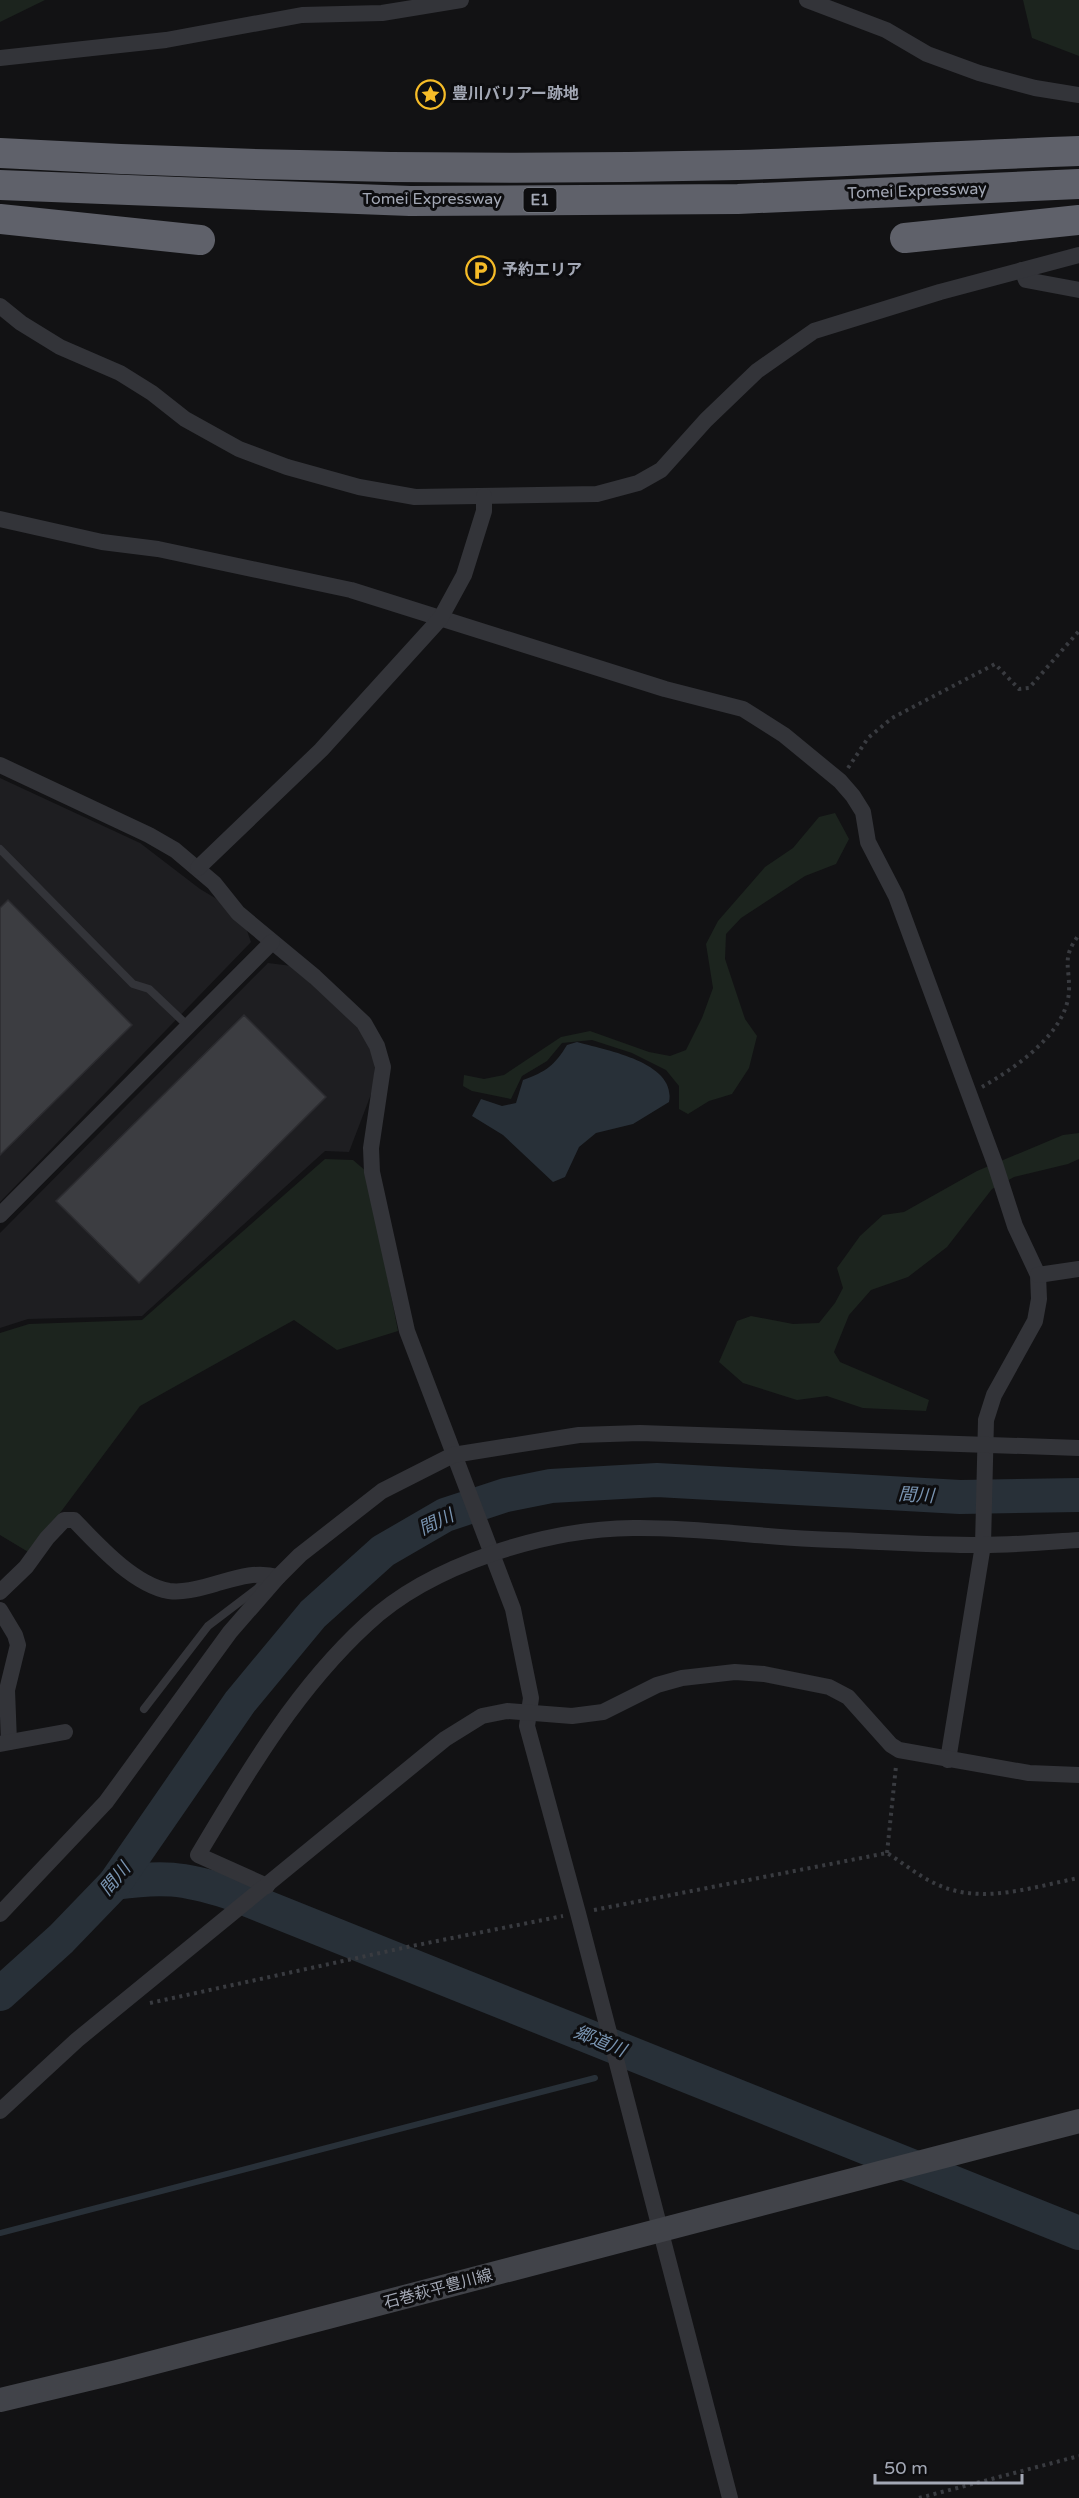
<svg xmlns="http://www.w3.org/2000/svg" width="1079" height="2498" viewBox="0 0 1079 2498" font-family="'Varela Round','Noto Sans JP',sans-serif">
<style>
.built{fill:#1e1e21}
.green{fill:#1c241e}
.water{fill:#283038}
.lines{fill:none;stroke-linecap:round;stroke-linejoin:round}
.stream{stroke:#283038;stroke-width:6}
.river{stroke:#283038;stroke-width:34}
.building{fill:#3c3d41;stroke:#2c2c30;stroke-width:1.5}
.path{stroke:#393b40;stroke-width:4;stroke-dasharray:3 4.5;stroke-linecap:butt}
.service{stroke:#333439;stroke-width:8}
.minor{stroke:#333439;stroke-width:16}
.secondary{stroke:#414349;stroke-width:24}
.motorway{stroke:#5f616a;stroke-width:30}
.labels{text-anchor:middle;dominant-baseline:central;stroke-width:6;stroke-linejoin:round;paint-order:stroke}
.shield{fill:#0d0d0f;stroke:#767a83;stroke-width:1.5}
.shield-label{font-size:15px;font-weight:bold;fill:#a3a8b5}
.poi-label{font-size:16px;font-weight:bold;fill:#a3a8b5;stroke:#0d0d0f;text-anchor:start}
.street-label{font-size:16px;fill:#a3a8b5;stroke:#0d0d0f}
.water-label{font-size:18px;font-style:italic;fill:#7994b1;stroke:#0d0d0f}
</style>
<rect width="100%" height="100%" fill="#121214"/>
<g class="built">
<path d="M0 778 140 843 200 889 220 901 246 928 251 942 0 1202Z"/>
<path d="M268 963 292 966 364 1033 375 1063 373 1089 349 1152 325 1151 142 1316 28 1319 0 1328V1233Z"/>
</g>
<g class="green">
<path d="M0 0H45L0 22Z"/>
<path d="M1023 0H1079V56L1032 38Z"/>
<path d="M835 813 849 839 836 864 805 876 741 918 726 934 725 959 745 1019 757 1036 749 1068 732 1094 709 1101 688 1114 679 1109V1086L666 1070 632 1053 592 1040 562 1043 547 1061 522 1076 511 1099 472 1091 463 1086 464 1075 484 1079 504 1075 561 1037 590 1031 649 1052 670 1056 686 1050 702 1018 713 988 706 944 718 921 765 867 793 848 819 817Z"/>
<path d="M1079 1133V1159L1068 1164 1014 1177 992 1189 947 1247 908 1277 871 1290 849 1315 834 1352 840 1362 929 1400 926 1411 863 1408 827 1396 797 1400 743 1383 719 1362 737 1321 751 1316 793 1324 819 1323 835 1303 843 1288 837 1268 860 1236 883 1215 904 1212 977 1171 1063 1135Z"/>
<path d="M325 1159 353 1160 367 1172 398 1331 337 1350 294 1320 140 1406 30 1553 0 1535V1333L29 1324 142 1320Z"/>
</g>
<path class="water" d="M577 1042C605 1050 677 1062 669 1102L633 1124 596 1133 579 1147 565 1177 553 1182 503 1135 472 1116 481 1099 502 1106 516 1103 523 1080C546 1072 555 1065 567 1045Z"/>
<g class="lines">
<path class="stream" d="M0 2233 595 2078"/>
<g class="river">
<path d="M115 1883C162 1876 183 1878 228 1892L1079 2233"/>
<path d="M0 1994 61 1939 115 1883 240 1702 313 1614 383 1551 445 1515 506 1495 551 1486 657 1480 960 1497 1079 1495"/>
</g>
</g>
<g class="building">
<path d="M8 900 132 1025 0 1155V908Z"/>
<path d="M244 1015 326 1097 139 1283 56 1201Z"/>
</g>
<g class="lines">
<g class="path">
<path d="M848 768 868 738 892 718 995 664 1019 689 1029 688 1079 631"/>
<path d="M982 1087C1015 1068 1067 1033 1069 991 1070 966 1061 958 1079 935"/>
<path d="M887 1853 896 1766"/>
<path d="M594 1910 887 1853C902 1862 917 1875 934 1883 980 1906 1031 1887 1079 1878"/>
<path d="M150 2003 412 1946 563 1916"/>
<path d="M919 2498 1079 2456"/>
</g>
<g class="service">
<path d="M0 849 133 984 149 989 188 1026"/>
<path d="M144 1709 208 1626 258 1588 264 1580"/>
</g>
<g class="minor">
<path d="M807 0 886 30 927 54 979 73 1035 88 1079 95"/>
<path d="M0 58 166 40 302 15 382 13 461 0"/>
<path d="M1022 270 1026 280 1079 290"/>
<path d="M0 306 21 323 60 347 120 373 152 393 185 419 239 449 287 467 359 487 415 497 597 494 638 483 661 470 706 420 757 371 814 331 940 292 1079 255"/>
<path d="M0 519 102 542 158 549 351 590 665 689 743 709 784 735 840 781 853 796 863 812 868 842 896 896 995 1164 1015 1226 1038 1275 1039 1299 1035 1321 994 1395 986 1420 983 1545 948 1760"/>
<path d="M0 765 149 835 175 850 214 883 238 913 315 977 364 1023 377 1046 383 1067 371 1148 372 1172 407 1331 513 1609 531 1698 527 1726 578 1913 730 2498"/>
<path d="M198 868 321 750 440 619 464 575 484 511V496"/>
<path d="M0 1215 272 942"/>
<path d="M1038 1275 1079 1269"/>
<path d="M0 1592 26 1567 47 1538 64 1520H74C98 1545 134 1585 169 1591 184 1593 200 1588 215 1584 236 1578 255 1571 278 1577"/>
<path d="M0 1610 15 1635 18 1645 7 1690 9 1742"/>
<path d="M0 1744 65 1732"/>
<path d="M267 1886 198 1855C247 1773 296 1689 367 1624 431 1564 546 1529 633 1528 693 1527 752 1536 812 1539 868 1541 925 1545 982 1545 1014 1545 1047 1542 1079 1540"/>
<path d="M0 1914 106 1802 230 1632 278 1577 300 1555 382 1491 453 1455 579 1435 640 1433 1079 1448"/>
<path d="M0 2111 77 2040 445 1739 482 1716 507 1711 572 1716 603 1712 657 1685 682 1678 735 1672 764 1674 829 1687 848 1697 891 1745 899 1750 1029 1773 1079 1775"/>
</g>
<path class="secondary" d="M0 2400 117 2372 1079 2121"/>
<g class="motorway">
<path d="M0 153C246 167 492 171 738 165 851 162 965 155 1079 151"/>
<path d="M0 185 410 201 738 199 1079 184"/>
<path d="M0 219 200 240"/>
<path d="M905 238 1079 220"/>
</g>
</g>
<defs>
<symbol id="sight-ring" viewBox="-11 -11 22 22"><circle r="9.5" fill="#0d0d0f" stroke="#f6bc28" stroke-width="1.5"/><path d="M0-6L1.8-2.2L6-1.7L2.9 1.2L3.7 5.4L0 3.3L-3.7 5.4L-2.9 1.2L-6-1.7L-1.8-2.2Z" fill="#f6bc28"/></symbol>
<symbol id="parking-ring" viewBox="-11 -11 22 22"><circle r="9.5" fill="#0d0d0f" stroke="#f6bc28" stroke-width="1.5"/><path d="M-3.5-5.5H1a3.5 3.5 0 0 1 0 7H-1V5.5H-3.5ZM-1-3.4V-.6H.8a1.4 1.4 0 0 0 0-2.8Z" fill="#f6bc28"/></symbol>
</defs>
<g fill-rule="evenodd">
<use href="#sight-ring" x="414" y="78" width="33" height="33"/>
<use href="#parking-ring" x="464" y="254" width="33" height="33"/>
</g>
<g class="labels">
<rect class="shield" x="523.5" y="188" width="33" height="24" rx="4.5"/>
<g class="shield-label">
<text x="540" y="200">E1</text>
</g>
<g class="poi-label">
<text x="452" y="94">豊川バリアー跡地</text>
<text x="502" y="270">予約エリア</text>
</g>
<g class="street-label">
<text transform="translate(917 191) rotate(-2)">Tomei Expressway</text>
<text x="432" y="199">Tomei Expressway</text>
<text transform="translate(438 2289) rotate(-15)">石巻萩平豊川線</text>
</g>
<g class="water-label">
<text transform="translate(916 1495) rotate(3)">間川</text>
<text transform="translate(436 1522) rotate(-26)">間川</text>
<text transform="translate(115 1879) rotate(-50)">間川</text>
<text transform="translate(600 2041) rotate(22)">郷道川</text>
</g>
</g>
<path d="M875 2474v9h147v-9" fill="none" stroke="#a3a8b5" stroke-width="3"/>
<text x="884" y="2474" font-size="18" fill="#a3a8b5" stroke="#0d0d0f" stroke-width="4.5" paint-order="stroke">50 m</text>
</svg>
